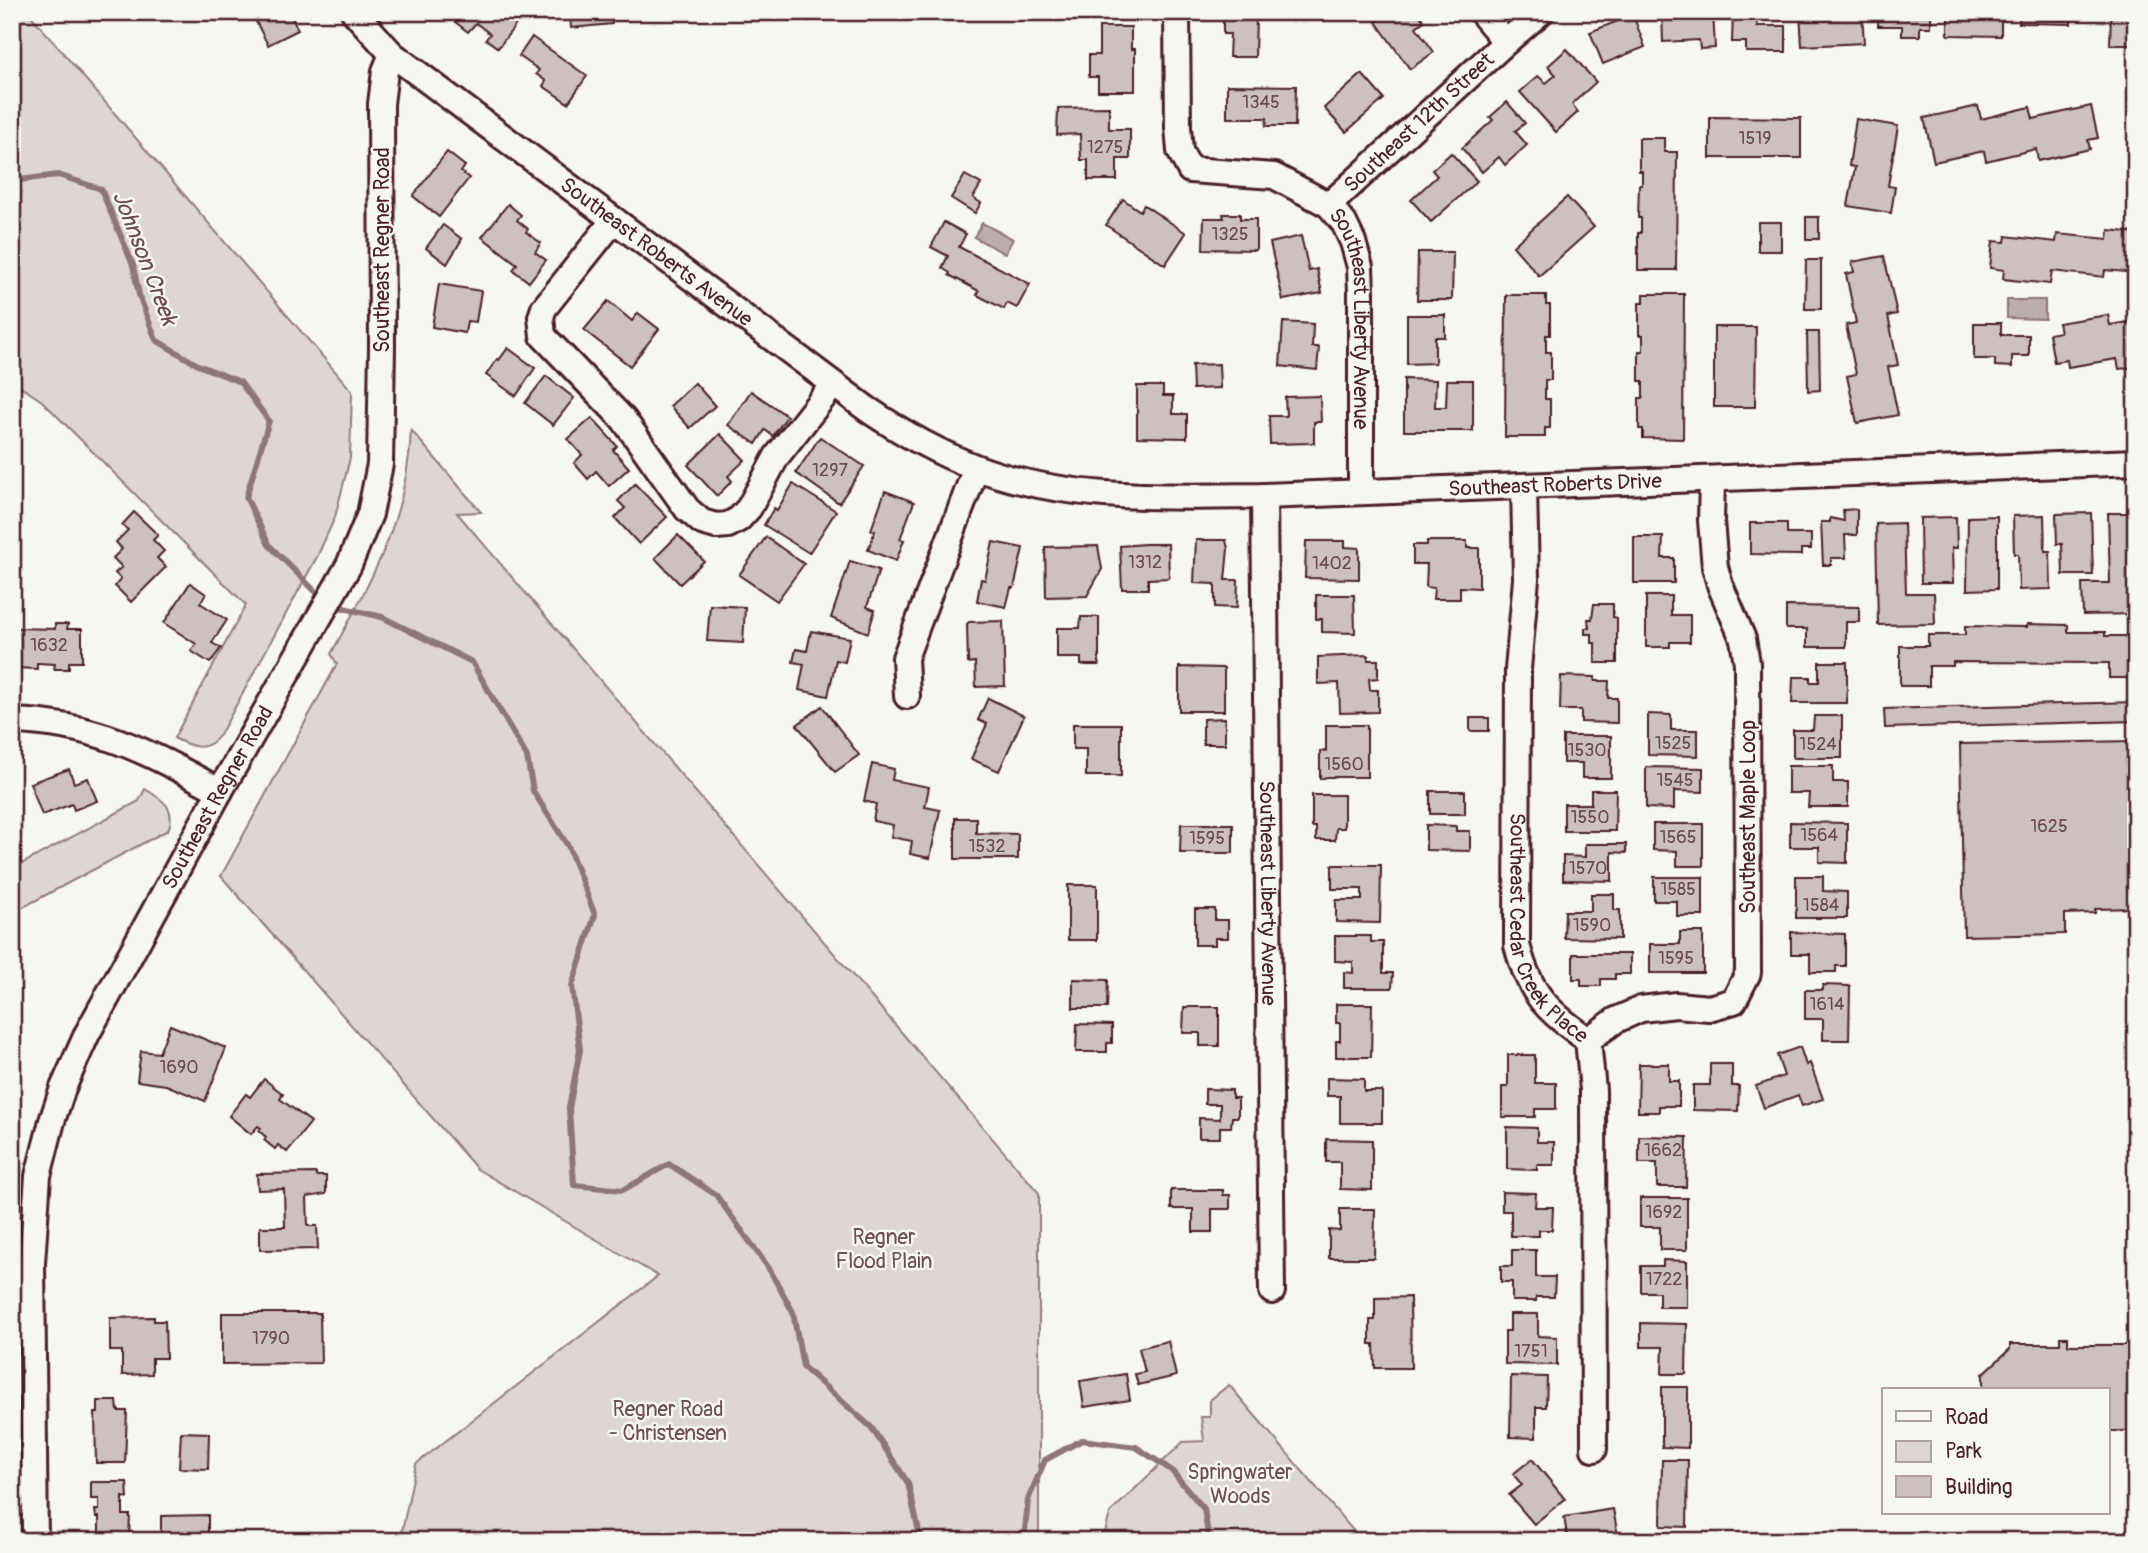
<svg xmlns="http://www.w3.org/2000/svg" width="2148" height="1553" viewBox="0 0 2148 1553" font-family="Pangolin,sans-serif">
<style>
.green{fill:#ddd6d5;stroke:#947a80;stroke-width:2}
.water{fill:#bbadae;stroke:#8e747a;stroke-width:2}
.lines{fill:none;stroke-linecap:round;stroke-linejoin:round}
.stream{stroke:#8e747a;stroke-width:6}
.building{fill:#ccc1c0;stroke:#4a1f2b;stroke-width:2}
.minor-casing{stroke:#4a1f2b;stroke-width:30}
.minor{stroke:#f6f6f2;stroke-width:24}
.labels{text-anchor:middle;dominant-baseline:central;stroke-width:5;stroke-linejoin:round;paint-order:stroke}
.number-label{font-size:18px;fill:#6a4850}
.street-label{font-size:21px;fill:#4a1f2b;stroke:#f6f6f2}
.park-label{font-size:21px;fill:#6f4d56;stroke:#f6f6f2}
.water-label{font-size:23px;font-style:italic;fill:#6c4a52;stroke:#f6f6f2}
</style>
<rect width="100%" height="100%" fill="#f6f6f2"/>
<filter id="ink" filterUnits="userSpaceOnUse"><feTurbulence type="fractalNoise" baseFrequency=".0143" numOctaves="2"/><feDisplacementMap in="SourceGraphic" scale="14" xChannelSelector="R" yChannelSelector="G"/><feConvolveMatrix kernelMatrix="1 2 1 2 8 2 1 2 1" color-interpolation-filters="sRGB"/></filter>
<g filter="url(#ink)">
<g class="green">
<path d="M12 12H28L352 391 350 458 335 517 318 555 220 735C206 753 191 747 174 738L246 605 42 401 12 381Z"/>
<path d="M411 430 481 512 457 513 1039 1193V1541H400L416 1464 658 1276 477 1169 221 876 337 664 331 654C372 579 408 517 411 430Z"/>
<path d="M145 789C162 799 177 808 168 830L12 913V869L139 801Z"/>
<path d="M1229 1385 1362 1541H1103L1110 1513 1183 1442 1204 1441 1201 1417H1210V1400Z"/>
</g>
<g class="water">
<path d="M982 223 1013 239 1005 254 974 237Z"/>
<path d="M2007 300H2045V319L2007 318Z"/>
</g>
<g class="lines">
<g class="stream">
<path d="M12 181 58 175 101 189 133 265 139 295 156 340 198 365 240 382 269 421 246 497 269 545 323 599"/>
<path d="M331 605 382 617 472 662 527 757 533 791 568 846 595 915 572 986 580 1050 569 1108 574 1185 623 1190 669 1164 716 1195 768 1267 793 1312 803 1367 871 1427 908 1483 921 1541"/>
<path d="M1024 1541 1028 1500 1045 1460 1082 1440 1136 1447 1171 1470 1204 1509 1209 1541"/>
</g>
</g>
<g class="building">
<path d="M251 12H289L298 30 268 45Z"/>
<path d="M454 12H514L521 18 498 48 486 39 490 34 476 23 468 32 450 18Z"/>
<path d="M570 12H611L612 24 571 28Z"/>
<path d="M1223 12H1256L1255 57H1229L1230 34H1223Z"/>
<path d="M1389 12H1417L1424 21 1416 27 1434 52 1410 69 1376 22Z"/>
<path d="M1662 12H1713L1715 48 1700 49 1699 40 1663 42Z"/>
<path d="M1733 12H1757V26H1786V52H1746V42H1732Z"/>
<path d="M1800 12H1862L1864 43 1802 46Z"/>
<path d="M1879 12H1931V27H1920V36H1902V26H1878Z"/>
<path d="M1948 12H2001V36L1948 35Z"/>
<path d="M2020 12H2071V24L2019 23Z"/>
<path d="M2111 12H2136V45H2110Z"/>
<path d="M1633 15 1645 47 1603 64 1590 32Z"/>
<path d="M1099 27H1131V49H1135V91H1098V77H1089V55H1099Z"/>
<path d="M532 37 587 76 568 103 543 86 546 81 536 74 539 70 519 56Z"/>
<path d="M1567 49 1596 82 1572 104 1578 112 1556 132 1520 92 1538 76 1546 83 1556 75 1548 66Z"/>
<path d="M1362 74 1384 99 1346 132 1324 108Z"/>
<path d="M1227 85 1296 86 1295 126H1266L1267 118H1227Z"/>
<path d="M1507 102 1525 123 1515 131 1527 145 1505 165 1499 157 1482 172 1462 148 1493 120 1490 117Z"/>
<path d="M1978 106 1981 119 2030 107 2033 119 2091 106 2098 138 2088 140 2090 149 2038 161 2036 149 1986 161 1984 151 1934 162 1924 118Z"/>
<path d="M1109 107V129H1130V159H1117V180H1088V160H1081L1080 134 1057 135 1058 108Z"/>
<path d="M1710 117 1801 118V158H1710Z"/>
<path d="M1856 119 1898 126 1888 186 1895 187 1891 213 1848 206 1855 167 1849 166Z"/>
<path d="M1639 138H1664V152H1677L1676 270H1638V233H1641V218H1638L1639 185H1642V171H1639Z"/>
<path d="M447 152 465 166 461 172 469 178 439 217 413 196Z"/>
<path d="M1451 153 1477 181 1431 222 1411 200 1437 176 1432 170Z"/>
<path d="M965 175 981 184 973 198 981 203 975 213 951 198Z"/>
<path d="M1567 197 1594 227 1539 276 1513 246Z"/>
<path d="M1123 199 1140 211 1144 205 1186 233 1165 265 1106 225Z"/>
<path d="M508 204 521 215 517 220 528 229 526 232 541 243 535 252 546 260 529 282 513 270 517 264 482 237Z"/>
<path d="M1223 214H1240V219H1256V250L1203 249 1204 218H1224Z"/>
<rect x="1806" y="217" width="13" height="22"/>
<path d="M944 222 966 234 959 247 1030 284 1017 308 1007 303 1004 309 977 295 979 291 949 275 950 273 942 268 948 256 931 247Z"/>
<rect x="1758" y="222" width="23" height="29"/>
<path d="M443 225 462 239 447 264 426 248Z"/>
<path d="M2109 230 2136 233V273L2105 270 2104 277 2052 271 2050 284 2003 279 2004 270 1990 268 1993 241 2005 242 2006 236 2056 242 2057 234 2108 239Z"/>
<path d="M1301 236 1309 271 1317 269 1322 293 1283 300 1270 243Z"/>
<path d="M1418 252H1453L1452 300H1417Z"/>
<path d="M1884 256 1897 314 1888 316 1898 365 1888 367 1898 415 1857 423 1847 376 1856 374 1846 325 1856 323 1846 274 1854 272 1852 262Z"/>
<path d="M1806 260H1821V309H1805Z"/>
<path d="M439 284 481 291 476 322 467 321 465 333 432 327Z"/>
<path d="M1644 294H1684L1683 439 1643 438V429H1639V398H1643V381H1639V351H1643V335H1639V303H1644Z"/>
<path d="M1506 295H1546V305H1550V335H1546V352H1551V380H1545V399H1550V428H1545V437H1505Z"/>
<path d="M608 301 632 321 638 313 659 329 630 366 584 330Z"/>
<path d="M1407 315H1445V337H1435V363L1407 364Z"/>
<path d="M2108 315 2110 325 2136 321V367L2119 369 2117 359 2068 367 2067 360 2054 362 2049 334 2060 332 2058 323Z"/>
<path d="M1283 322 1313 324 1312 347H1319L1317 370 1280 366Z"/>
<path d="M1974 323H2001V335H2029V356H2012V367L1995 366V359H1974Z"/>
<path d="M1714 327H1756L1755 407H1714Z"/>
<path d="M1807 332H1819L1820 390 1808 391Z"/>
<path d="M508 348 535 368 516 396 486 375 497 359 499 360Z"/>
<path d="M1219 364 1220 388 1193 389 1192 365Z"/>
<path d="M546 376 574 398 553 425 525 403Z"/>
<path d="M1404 379 1436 380 1435 407H1446L1447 380H1473V431H1404Z"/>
<path d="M695 383 715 406 690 428 670 406Z"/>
<path d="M1137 386H1163V396H1173V414H1187V438L1137 437Z"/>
<path d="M751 391 787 416 773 436 765 430 756 444 728 425Z"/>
<path d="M1320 396 1321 422H1314V443L1270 444 1269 416H1286L1285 397Z"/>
<path d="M592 418 617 446 613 450 629 468 609 486 596 471 588 479 574 463 582 455 568 439Z"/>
<path d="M720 434 745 460 728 476 732 481 717 496 688 465Z"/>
<path d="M820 437 864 466 839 503 796 473Z"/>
<path d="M635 484 667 517 639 544 615 518 625 508 618 501Z"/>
<path d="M793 484 836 511 809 553 764 525 774 508 777 510Z"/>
<path d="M885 491 914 502 900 539 904 540 896 561 868 550 875 531 871 530Z"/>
<path d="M1857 509V535H1845L1846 558H1831V565H1823L1821 522H1830V518L1844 521 1843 510Z"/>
<path d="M134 512 158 535 153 540 164 551 157 558 166 567 131 602 115 586 121 579 115 573 122 567 113 558 122 549 116 542 128 530 122 525Z"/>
<path d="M2091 513 2093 575H2063L2062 544H2057L2056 514Z"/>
<path d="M2108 513H2136V614L2083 615 2082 583H2110Z"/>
<path d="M2044 515 2045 551H2050L2051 589 2019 590 2018 554H2014L2013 516Z"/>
<path d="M1997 516V589L1967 590 1968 517Z"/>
<path d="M1956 517 1957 548H1952L1953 583H1921L1920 518Z"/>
<path d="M1750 523H1787V534H1811V549H1801V555L1750 554Z"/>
<path d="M1904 523 1906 593H1934L1935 624 1878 625 1876 524Z"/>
<path d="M678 535 704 561 680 584 655 558Z"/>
<path d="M766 537 804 564 777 601 739 575Z"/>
<path d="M1634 537H1663L1662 558H1674V583H1634Z"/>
<path d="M1196 540H1226L1228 549 1225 580H1238L1237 608 1215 607V584L1194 583Z"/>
<path d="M1306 541H1345V547L1359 548V579L1305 578Z"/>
<path d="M1427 541H1467V548H1479V588L1460 587V599H1433L1434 588 1426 587 1427 564H1413V545H1427Z"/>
<path d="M993 542 1023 548 1014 588H1011L1006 607 977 601 981 579 985 580Z"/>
<path d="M1145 544H1168L1169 578 1148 579V589H1122L1120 546Z"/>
<path d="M1098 546 1102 569 1087 596 1046 597 1045 547Z"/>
<path d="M850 561 879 570 867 607 875 610 868 633 831 618Z"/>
<path d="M190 583 206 594 200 603 227 620 212 643 221 648 210 663 191 651 196 644 164 623Z"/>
<path d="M1316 595H1354L1355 633 1322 632V619H1316Z"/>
<path d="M1646 596H1671V615H1690V642H1670V647H1646Z"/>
<path d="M1594 604H1613V617L1617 618V663H1595V643H1592V634H1585V628H1589L1588 619H1592Z"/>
<path d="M710 605 745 607 743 643 707 641Z"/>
<path d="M1786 606 1859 607V622H1846V647H1807V629H1786Z"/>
<path d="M1081 617H1099V665H1081V658H1057V628H1080Z"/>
<path d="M1003 621 1005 686 976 687 975 662 968 663 967 624 969 622Z"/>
<path d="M55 624H68L67 629H82V662H69V669H54L55 664 37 663V669L15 668V628L55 629Z"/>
<path d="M2027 624 2068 625V632H2105V636H2136V678H2109V663L1953 662V666H1929V686H1900V646H1928V635H1965V626L2027 627Z"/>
<path d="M811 631 850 638 845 662 836 660 828 696 799 690 804 664 793 662 796 649 807 651Z"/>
<path d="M1368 655V660H1378V678L1369 679 1370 690H1378V712L1340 713 1339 683 1318 684V657Z"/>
<path d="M1819 662H1847V703H1792L1793 677H1810V682H1819Z"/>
<path d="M1179 667 1224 668V711H1179Z"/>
<path d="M1561 676 1595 677V681H1609L1608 698H1617V723L1581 722V710H1560Z"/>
<path d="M988 698 1024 716 999 771 971 759 987 724 978 720Z"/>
<path d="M2136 702V721L1885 728 1884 709Z"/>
<path d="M822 706 859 755 835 772 797 725Z"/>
<path d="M1648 714 1671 715V730H1698V756L1648 755Z"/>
<path d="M1814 716H1842V758H1793V730H1813Z"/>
<path d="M1225 718V744H1203V719Z"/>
<rect x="1470" y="718" width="19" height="13"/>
<path d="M1073 724H1121V776H1086V749H1073Z"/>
<path d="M1326 725H1367V777H1327L1320 779V751H1326Z"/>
<path d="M1563 736H1611V778H1582V763H1563Z"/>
<path d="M2136 741V908L2095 909V913L2065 914V934L1964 936 1960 744Z"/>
<path d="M872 764 894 769 892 780 929 787 925 807 940 810 930 858 910 854 912 841 891 837 893 825 873 821 876 804 864 801Z"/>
<path d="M1788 766H1833V782H1848V807H1808L1809 793H1788Z"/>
<path d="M1646 767 1703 768V792L1674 791V809L1646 808Z"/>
<path d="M69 769 74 783 88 778 97 801 74 810 72 804 42 815 30 783Z"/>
<path d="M1591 790H1616L1615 831H1564V804H1591Z"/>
<rect x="1430" y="791" width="35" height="23"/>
<path d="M1312 795H1344V828H1336L1335 840H1316V827H1312Z"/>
<path d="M955 818H976V833L1018 834V859H955Z"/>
<path d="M1790 822 1847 823V863L1819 862V847H1790Z"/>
<path d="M1181 824H1233V853H1180Z"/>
<path d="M1653 824H1703V866H1677V851L1653 850Z"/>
<path d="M1426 825 1456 826V831H1470V851L1426 850Z"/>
<path d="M1585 844H1626V853L1612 852V881L1563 880V856L1585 857Z"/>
<path d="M1332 865H1381L1380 923 1336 922V900H1362V889H1332Z"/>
<path d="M1796 876H1823V891L1847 892V918H1796Z"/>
<path d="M1654 877H1703V916H1677V901H1654Z"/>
<rect x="1068" y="885" width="29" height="55"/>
<path d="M1591 894H1614V910H1620V939L1564 938 1565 911H1591Z"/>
<path d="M1195 909H1215V920H1228V938H1215V945H1195Z"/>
<path d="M1680 932H1703V973H1650V944H1680Z"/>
<path d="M1791 932 1845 934V966H1836V972H1810V954H1791Z"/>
<path d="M1335 936H1371V942H1383V973H1393L1392 988H1344V972L1353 973V962L1335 961Z"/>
<path d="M1573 954H1630V974H1615V979H1601V986H1581V979H1573Z"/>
<path d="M1073 979 1108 980 1107 1008H1073Z"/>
<path d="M1823 985 1850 986 1849 1040H1823V1019H1805V990H1823Z"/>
<path d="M1336 1004H1372L1371 1057H1336V1041H1340V1023H1336Z"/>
<path d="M1184 1007H1219V1046H1200V1033H1183Z"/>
<rect x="12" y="1020" width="3" height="26"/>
<path d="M1077 1024 1112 1025V1043H1107V1052H1076Z"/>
<path d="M170 1025 226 1048 205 1101 166 1085 137 1081 141 1051 159 1053Z"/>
<path d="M1800 1047 1806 1065 1810 1063 1823 1099 1802 1106 1798 1095 1764 1108 1756 1086 1784 1076 1777 1055Z"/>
<path d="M1508 1055H1535V1083H1556V1109H1535V1117H1502V1087H1508Z"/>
<path d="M1639 1064H1669V1081H1679V1106H1659V1112H1638Z"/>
<path d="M1710 1064H1732V1086H1739L1738 1111 1693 1110V1085H1710Z"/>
<path d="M1327 1078 1364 1079V1091H1382V1123H1340V1096H1327Z"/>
<path d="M264 1079 283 1094 280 1099 311 1122 287 1152 278 1145 275 1149 264 1140 266 1137 259 1131 261 1128 258 1126 251 1134 229 1116 246 1094 250 1097Z"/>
<path d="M1205 1089 1232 1090V1098H1238V1117H1232L1231 1127H1220V1138H1199V1118L1220 1119V1104H1205Z"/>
<path d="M1507 1127 1537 1128V1142H1554V1165H1537V1170L1507 1169Z"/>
<path d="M1639 1136 1687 1137 1686 1187H1657V1163H1639Z"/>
<path d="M1326 1139 1372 1140V1190L1340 1189V1162H1326Z"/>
<path d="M316 1173V1176H326V1194L307 1197 308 1226H317L318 1249 260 1250V1227H285L284 1189 258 1190 257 1174Z"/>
<path d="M1171 1190H1223V1195H1230V1209H1212V1232H1193V1209H1171Z"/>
<path d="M1502 1192 1536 1193 1535 1207H1553L1552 1230H1539V1236H1511V1211H1502Z"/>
<path d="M1640 1198H1687V1250H1660V1227H1640Z"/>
<path d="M1340 1209H1375L1374 1258H1329V1230L1340 1231Z"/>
<path d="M1512 1250H1536V1277H1555L1554 1297H1536V1301H1512V1282H1501V1266H1512Z"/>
<path d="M1663 1260 1687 1261V1307H1659V1292H1641V1266H1663Z"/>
<path d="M1410 1297 1411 1368H1375L1374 1344H1370V1320H1375V1298Z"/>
<path d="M222 1313H320L321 1363 222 1364Z"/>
<path d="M1510 1314H1538V1336L1557 1337V1365L1505 1364V1331H1510Z"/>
<path d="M154 1317V1321H165L166 1358H152V1374L122 1375V1351H110V1318Z"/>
<path d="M1641 1323 1687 1324 1686 1374H1662L1663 1347H1641Z"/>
<path d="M2060 1337H2068V1345H2136V1431H2108V1390H1983V1374L2010 1349V1344H2060Z"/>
<path d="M1168 1341 1176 1376 1138 1385 1135 1374 1145 1372 1139 1348Z"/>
<path d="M1126 1374 1130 1400 1084 1407 1080 1381Z"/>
<path d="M1511 1376 1547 1377 1546 1407H1536V1438L1510 1437Z"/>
<path d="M1662 1387H1688V1448L1662 1447Z"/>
<path d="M98 1401H117L118 1411H127L125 1463H96L95 1413H98Z"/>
<path d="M181 1432 209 1433 208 1469 179 1468Z"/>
<path d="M1532 1459 1565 1499 1534 1524 1509 1495 1522 1485 1513 1474Z"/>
<path d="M1662 1460H1688L1687 1527 1661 1526Z"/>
<path d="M91 1482H127L128 1498 123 1497V1515H130L129 1537H99V1517H96L95 1510H99V1499H91Z"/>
<path d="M1613 1509 1619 1541H1568L1564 1517Z"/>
<path d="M208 1515V1541H161V1516Z"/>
</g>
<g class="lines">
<defs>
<g id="minor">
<path id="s1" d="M354 12 392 54 867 409C901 432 936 452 975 467 1067 502 1167 497 1264 496L2136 462"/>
<path id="s2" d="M1177 12 1178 127 1180 151 1190 170 1274 176 1329 205 1344 223 1353 242 1360 267 1361 293V492"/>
<path d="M1481 12 1506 42"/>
<path id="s3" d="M1329 205 1506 42 1541 12"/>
<path d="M614 220 544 308 541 317 543 336 624 420 687 509 702 522 716 526 728 525 739 519 749 508 777 456 833 385"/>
<path id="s4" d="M1524 486 1526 579 1518 669 1517 945C1530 996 1547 1010 1588 1040L1593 1090 1594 1449"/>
<path id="s5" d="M1264 496 1272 1291"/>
<path d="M907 696 905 658 976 468"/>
<path d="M12 721C96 723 148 752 220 791"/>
<path d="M1588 1040 1616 1020 1641 1009 1676 1005 1709 1008 1734 1001 1748 973 1747 663 1743 639 1720 585 1715 567 1711 521 1712 479"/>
<path id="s6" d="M35 1541 32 1263 38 1176 52 1121 63 1088 87 1034 220 791 349 565 370 514 380 464 382 346 381 104 385 71 392 54"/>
</g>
</defs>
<use href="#minor" class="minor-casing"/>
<use href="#minor" class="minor"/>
</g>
</g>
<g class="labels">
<g class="number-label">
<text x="1261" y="102">1345</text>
<text x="1755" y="138">1519</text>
<text x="1105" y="147">1275</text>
<text x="1230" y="234">1325</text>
<text x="830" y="470">1297</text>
<text x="1145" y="562">1312</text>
<text x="1332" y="563">1402</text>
<text x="49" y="645">1632</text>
<text x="1673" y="743">1525</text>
<text x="1818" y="744">1524</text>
<text x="1587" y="750">1530</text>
<text x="1344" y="764">1560</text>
<text x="1675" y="780">1545</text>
<text x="1590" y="817">1550</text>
<text x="2049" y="826">1625</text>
<text x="1819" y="835">1564</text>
<text x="1678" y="837">1565</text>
<text x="1207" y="838">1595</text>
<text x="987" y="846">1532</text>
<text x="1588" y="868">1570</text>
<text x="1678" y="889">1585</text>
<text x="1821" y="905">1584</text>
<text x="1592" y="925">1590</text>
<text x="1676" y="958">1595</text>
<text x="1827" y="1004">1614</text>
<text x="179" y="1067">1690</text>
<text x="1663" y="1150">1662</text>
<text x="1664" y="1212">1692</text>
<text x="1664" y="1279">1722</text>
<text x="271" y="1338">1790</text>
<text x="1531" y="1351">1751</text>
</g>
<g class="street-label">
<text stroke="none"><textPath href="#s3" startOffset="122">Southeast 12th Street</textPath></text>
<text transform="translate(382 250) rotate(-90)">Southeast Regner Road</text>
<text stroke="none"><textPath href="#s1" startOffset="387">Southeast Roberts Avenue</textPath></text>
<text stroke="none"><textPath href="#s2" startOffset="427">Southeast Liberty Avenue</textPath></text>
<text stroke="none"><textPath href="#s1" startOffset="1356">Southeast Roberts Drive</textPath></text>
<text stroke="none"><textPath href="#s6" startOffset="786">Southeast Regner Road</textPath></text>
<text transform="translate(1748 817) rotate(-90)">Southeast Maple Loop</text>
<text stroke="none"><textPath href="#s5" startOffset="397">Southeast Liberty Avenue</textPath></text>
<text stroke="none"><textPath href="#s4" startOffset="453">Southeast Cedar Creek Place</textPath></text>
</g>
<g class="park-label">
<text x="884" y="1237">Regner<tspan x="884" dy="24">Flood Plain</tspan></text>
<text x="668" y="1409">Regner Road<tspan x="668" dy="24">- Christensen</tspan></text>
<text x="1240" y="1472">Springwater<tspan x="1240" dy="24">Woods</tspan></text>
</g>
<g class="water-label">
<text transform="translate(145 258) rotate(69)">Johnson Creek</text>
</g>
</g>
<rect width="2148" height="1553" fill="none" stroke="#f6f6f2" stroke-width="42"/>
<rect x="21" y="21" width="2106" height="1511" fill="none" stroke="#4a1f2b" stroke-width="2.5" filter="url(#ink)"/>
<rect x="1882" y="1388" width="228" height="126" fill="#f6f6f2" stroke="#b1a0a2" stroke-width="2"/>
<rect x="1896" y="1411" width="35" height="10" fill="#f6f6f2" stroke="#b1a0a2" stroke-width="2"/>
<text x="1945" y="1424" font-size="21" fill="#4a1f2b">Road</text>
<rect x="1896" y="1441" width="35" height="21" fill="#ddd6d5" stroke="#b1a0a2" stroke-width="2"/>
<text x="1945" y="1458" font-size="21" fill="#4a1f2b">Park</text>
<rect x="1896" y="1476" width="35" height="21" fill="#ccc1c0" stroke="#b1a0a2" stroke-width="2"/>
<text x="1945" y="1494" font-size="21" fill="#4a1f2b">Building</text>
</svg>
